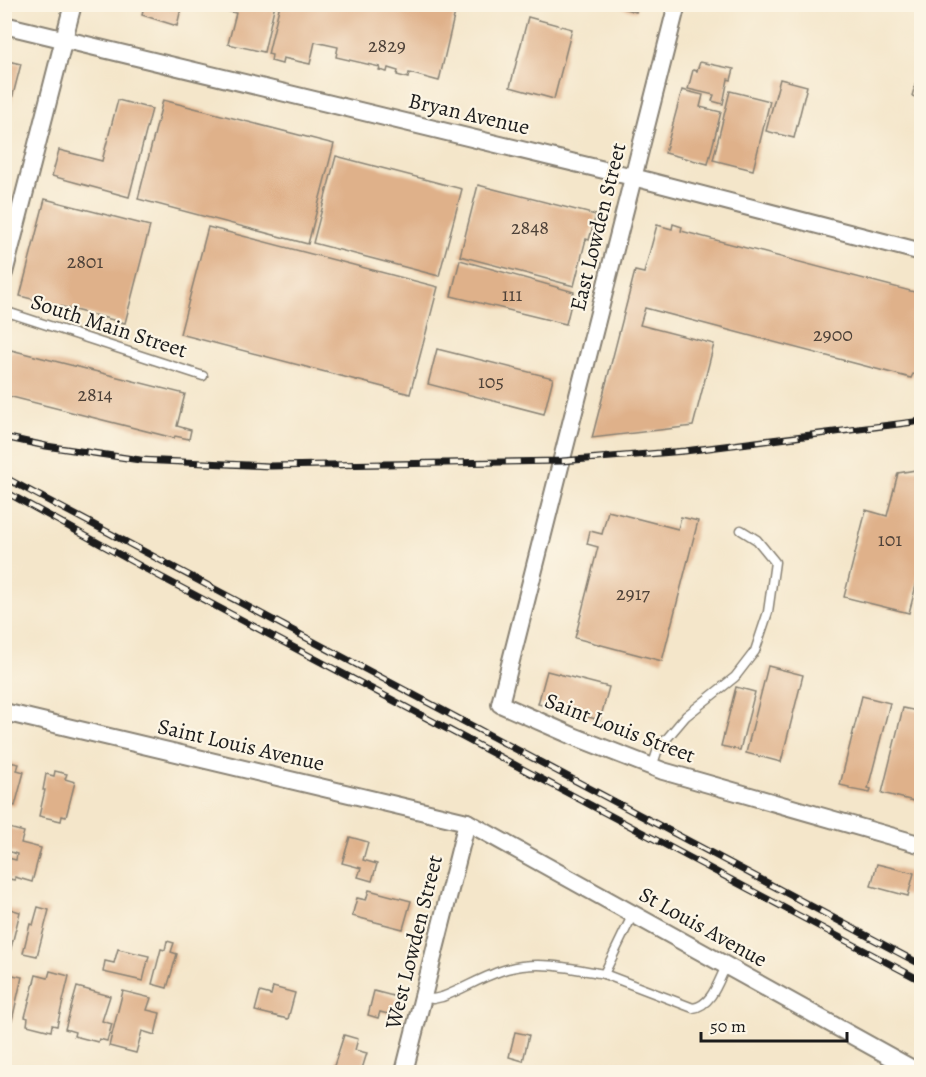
<svg xmlns="http://www.w3.org/2000/svg" width="926" height="1077" viewBox="0 0 926 1077" font-family="Alegreya,serif">
<style>
.building{fill:#dfb18a}
.lines{fill:none;stroke-linecap:round;stroke-linejoin:round}
.lane-casing{stroke:#888173;stroke-width:11}
.street-casing{stroke:#888173;stroke-width:20}
.lane{stroke:#fff;stroke-width:8}
.street{stroke:#fff;stroke-width:16}
.rail-casing{stroke:#1c1c1c;stroke-width:7}
.rail{stroke:#fcf5e5;stroke-width:4.5;stroke-dasharray:14;stroke-linecap:butt}
.labels{text-anchor:middle;dominant-baseline:central;stroke-width:4.5;stroke-linejoin:round;paint-order:stroke}
.number-label{font-size:20px;fill:#4d4138}
.street-label{font-size:22px;fill:#1c1c1c;stroke:#fcf5e5}
</style>
<rect width="100%" height="100%" fill="#fcf5e5"/>
<filter id="ink" filterUnits="userSpaceOnUse"><feTurbulence type="fractalNoise" baseFrequency=".0167" numOctaves="2"/><feDisplacementMap in="SourceGraphic" scale="12" xChannelSelector="R" yChannelSelector="G"/><feConvolveMatrix kernelMatrix="1 2 1 2 8 2 1 2 1" color-interpolation-filters="sRGB"/></filter>
<filter id="wash" filterUnits="userSpaceOnUse"><feTurbulence type="fractalNoise" baseFrequency=".008" numOctaves="4" result="noise"/><feDisplacementMap in="SourceGraphic" scale="24" xChannelSelector="R" yChannelSelector="G"/><feGaussianBlur stdDeviation="1.35" result="paint"/><feColorMatrix in="noise" values="0 0 0 0 0 0 0 0 0 0 0 0 0 0 0 0 0 1.4 0 .05"/><feComposite in="paint" operator="in"/></filter>
<g filter="url(#wash)">
<rect width="100%" height="100%" fill="#f4e6ca"/>
<g id="blocks">
<g class="building">
<path d="M144 4H182L177 26 142 15Z"/>
<path d="M227 4H275L264 52 228 44 236 13 226 11Z"/>
<path d="M280 4H462L461 9 456 8 439 81 409 73 408 78 397 75 398 71 388 68 387 72 379 70 380 67 336 57 338 47 315 42 310 64 283 58 282 64 271 61 272 55 268 54Z"/>
<path d="M608 4H638L636 12Z"/>
<path d="M528 17 572 29 554 99 510 87Z"/>
<path d="M4 60 21 64 5 126H4Z"/>
<path d="M700 62 734 69 731 80 728 79 723 104 712 101 714 95 688 89 693 70 697 71Z"/>
<path d="M921 64H922V99L912 96Z"/>
<path d="M780 79 807 86 794 138 766 131Z"/>
<path d="M682 90 703 95 700 107 721 112 708 164 665 153Z"/>
<path d="M730 91 770 101 753 170 713 160Z"/>
<path d="M118 100 152 109 129 197 52 176 59 150 102 161Z"/>
<path d="M163 100 334 144 308 244 138 199Z"/>
<path d="M336 156 462 189 439 276 313 243Z"/>
<path d="M478 185 596 215 589 240 586 239 574 286 460 256Z"/>
<path d="M45 199 150 226 125 323 20 296Z"/>
<path d="M673 224 682 227 681 231 922 294V376L913 374 911 378 645 308 640 325 714 344 693 426 592 438 635 271 644 273 657 225 672 229Z"/>
<path d="M208 227 438 287 410 394 180 334Z"/>
<path d="M460 260 574 292 566 324 451 296Z"/>
<path d="M437 349 553 378 544 414 428 384Z"/>
<path d="M11 350 185 394 177 426 191 430 189 439 175 436 174 438 4 395V375Z"/>
<path d="M922 469V562L909 613 844 597 866 510 887 516 898 473Z"/>
<path d="M608 511 678 529 681 517 698 521 662 661 575 638 598 547 587 544 590 531 602 534Z"/>
<path d="M768 666 803 675 781 762 746 753Z"/>
<path d="M547 671 609 687 600 720 538 704Z"/>
<path d="M736 687 755 692 740 750 721 746Z"/>
<path d="M862 696 890 703 868 788 871 789 870 793 849 789V787L840 785Z"/>
<path d="M903 708 922 712V803L882 793Z"/>
<path d="M9 762 19 764 17 770 24 772 15 806 4 804V768H7Z"/>
<path d="M55 771 67 774 65 779 75 782 66 817 62 816 61 821 39 816 45 790H43L46 774 54 776Z"/>
<path d="M5 827 24 832 21 843 41 848 32 882 15 877V880L4 878V857L16 860 17 854 5 850Z"/>
<path d="M350 837 368 842 363 860 377 864 372 881 358 877 361 868 342 863Z"/>
<path d="M877 864 914 873 908 896 871 886Z"/>
<path d="M369 890 411 901 403 929 352 916 357 898 366 900Z"/>
<path d="M38 907 49 910 37 956 23 953 30 924 33 925Z"/>
<path d="M7 908 20 912 8 960 4 959V916Z"/>
<path d="M167 941 174 943 171 952 177 954 167 988 152 984 161 949 165 950Z"/>
<path d="M118 949 149 956 143 981 103 972 105 961 114 963Z"/>
<path d="M50 971 69 976 57 1026 52 1025 51 1031 27 1025 28 1018 25 1017 36 975 48 978Z"/>
<path d="M4 973 22 977 12 1020 4 1018Z"/>
<path d="M77 987 110 996 102 1021 112 1024 107 1041 99 1039 98 1042 74 1036 75 1032 65 1029Z"/>
<path d="M273 987 295 993 288 1019 255 1011 260 992 271 995Z"/>
<path d="M123 991 151 998 147 1010 160 1013 155 1035 142 1031 136 1053 109 1046Z"/>
<path d="M374 991 397 997 392 1015 380 1012 378 1018 368 1015Z"/>
<path d="M515 1032 529 1035 523 1061 509 1057Z"/>
<path d="M344 1035 358 1039 355 1050 367 1053 361 1072H332Z"/>
</g>
</g>
</g>
<g filter="url(#ink)">
<use href="#blocks" fill-opacity="0" stroke="#888173" stroke-width="1.5"/>
<g class="lines">
<defs>
<g id="lane">
<path d="M4 311 203 376"/>
<path d="M652 767 658 749 686 716 735 677 755 651 768 612 775 562 757 540 741 530"/>
<path d="M604 974 693 1008C712 1005 718 982 726 966"/>
<path d="M423 997 433 999 442 997C464 989 485 975 507 969 539 960 571 968 604 974L633 914"/>
</g>
<g id="street">
<path d="M677 4 500 704 573 736 663 771 922 845"/>
<path d="M4 25 633 177 922 252"/>
<path d="M4 273 73 4"/>
<path d="M4 712 467 822 918 1072"/>
<path d="M404 1072 467 822"/>
</g>
</defs>
<use href="#lane" class="lane-casing"/>
<use href="#street" class="street-casing"/>
<use href="#lane" class="lane"/>
<use href="#street" class="street"/>
<defs>
<g id="rail">
<path d="M4 437 46 446 140 460 270 466 562 461 685 451 922 421"/>
<path d="M4 477 922 965"/>
<path d="M4 491 144 568 922 981"/>
</g>
</defs>
<use href="#rail" class="rail-casing"/>
<use href="#rail" class="rail"/>
</g>
</g>
<g class="labels">
<g class="number-label">
<text x="387" y="45">2829</text>
<text x="530" y="227">2848</text>
<text x="85" y="261">2801</text>
<text x="512" y="294">111</text>
<text x="833" y="334">2900</text>
<text x="491" y="381">105</text>
<text x="95" y="394">2814</text>
<text x="890" y="539">101</text>
<text x="633" y="593">2917</text>
</g>
<g class="street-label">
<text transform="translate(469 114) rotate(13)">Bryan Avenue</text>
<text transform="translate(598 227) rotate(-76)">East Lowden Street</text>
<text transform="translate(109 326) rotate(18)">South Main Street</text>
<text transform="translate(620 728) rotate(21)">Saint Louis Street</text>
<text transform="translate(241 745) rotate(13)">Saint Louis Avenue</text>
<text transform="translate(703 927) rotate(29)">St Louis Avenue</text>
<text transform="translate(414 942) rotate(-76)">West Lowden Street</text>
</g>
</g>
<rect width="926" height="1077" fill="none" stroke="#fcf5e5" stroke-width="24"/>
<path d="M701 1032v9h146v-9" fill="none" stroke="#1c1c1c" stroke-width="3"/>
<text x="710" y="1032" font-size="18" fill="#1c1c1c" stroke="#fcf5e5" stroke-width="4.5" paint-order="stroke">50 m</text>
</svg>
